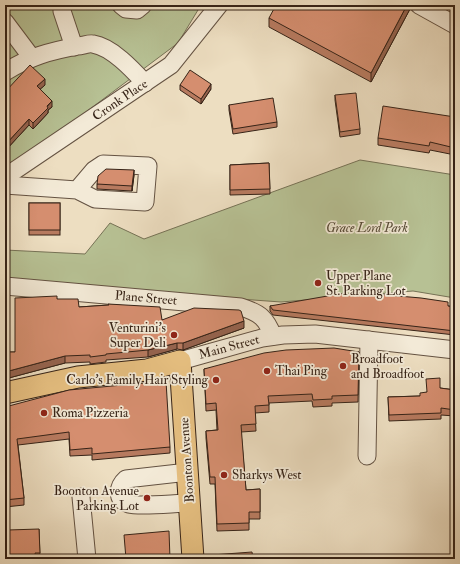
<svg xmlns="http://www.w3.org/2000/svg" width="460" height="564" viewBox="0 0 460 564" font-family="'IM FELL Double Pica',serif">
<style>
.green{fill:#b7c194;stroke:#767256}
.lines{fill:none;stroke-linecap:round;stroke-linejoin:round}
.minor-casing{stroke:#645242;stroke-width:19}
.major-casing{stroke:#362317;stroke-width:23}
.minor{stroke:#f3ead7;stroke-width:17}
.major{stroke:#e6bf80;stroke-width:21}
.wall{fill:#b77a5f;stroke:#362317}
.shaded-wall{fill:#95634e;stroke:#362317}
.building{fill:#d58e6f;stroke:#362317}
.poi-dot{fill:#8f2418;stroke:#f3ead7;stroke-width:1.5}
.labels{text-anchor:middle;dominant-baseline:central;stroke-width:3.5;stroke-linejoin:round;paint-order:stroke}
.street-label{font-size:13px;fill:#362317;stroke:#f3ead7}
.park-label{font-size:13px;font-style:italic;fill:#564a36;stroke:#f3ead7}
.poi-label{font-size:13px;fill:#362317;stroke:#f3ead7;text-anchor:start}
</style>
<rect width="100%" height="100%" fill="#eddec1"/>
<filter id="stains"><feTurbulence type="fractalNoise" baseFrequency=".005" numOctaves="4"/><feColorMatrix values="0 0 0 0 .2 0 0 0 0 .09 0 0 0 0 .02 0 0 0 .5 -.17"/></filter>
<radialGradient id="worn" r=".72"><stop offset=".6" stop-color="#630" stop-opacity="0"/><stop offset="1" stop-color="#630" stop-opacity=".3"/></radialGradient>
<g class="green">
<path d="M5,5H201L178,43L30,154L5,165Z"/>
<path d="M360,160L455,175V298L413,291L281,302L5,282V250L85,254L110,223L144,239Z"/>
</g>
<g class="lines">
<g class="minor-casing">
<g id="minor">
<path d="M63,5L62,11L74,47"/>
<path d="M121,5L126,9L137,10L143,5"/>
<path d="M419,5L455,25"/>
<path d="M5,22L32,58"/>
<path d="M5,72C29,57 50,51 78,46C82,46 89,43 93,44C112,47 133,70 145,83"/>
<path d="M5,177L171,65L219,5"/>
<path d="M5,185L77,190L95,199L145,202L148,166L103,164L94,170L77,190"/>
<path d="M5,286L241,307C260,313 266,318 273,336"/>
<path d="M180,361L262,338L283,335L315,334L455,350"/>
<path d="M367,456L369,340"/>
<path d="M188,472L126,479C118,486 115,500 129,504C140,507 176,503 190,503"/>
<path d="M81,497L87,559"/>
</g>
</g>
<g class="major-casing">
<path id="major" d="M5,393L78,377L147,370L180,361L193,559"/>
</g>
<use href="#minor" class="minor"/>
<use href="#major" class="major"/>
</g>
<g class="wall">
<path d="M410,5V9L371,82L269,27V18Z"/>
<path d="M45,85L40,89L52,107L48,110V113L33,129L29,125L5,151V92Z"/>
<path d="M180,85L211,89L201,104L180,90Z"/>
<path d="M335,95L360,129V134L340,137L335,100Z"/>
<path d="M229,105L277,122V127L233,134L229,110Z"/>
<path d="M455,117V155L430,150L429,153L378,145V138Z"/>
<path d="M269,163L270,194L230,195V165Z"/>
<path d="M134,175L132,191L97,189V184Z"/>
<rect x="29" y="203" width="31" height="32"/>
<path d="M57,299L79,307L109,305L162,320L244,328L183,350L177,349L148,357L106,360V362L90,364V362L65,363L5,379V352H15Z"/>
<path d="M270,306H448L455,307V335L273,315L270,311Z"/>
<path d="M359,352L358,402L332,403V406L313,407L312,401L269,403V412L255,413L256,431L241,432L246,490L260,489V519H249V530L217,531L215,484H210L206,438V431L217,430L216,410L206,411L204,369Z"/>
<path d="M440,388L455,390V416L441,415V419L389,421L388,397L420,396L427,392Z"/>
<path d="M5,407L170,447V453L92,460V455L70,456L69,439L18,445L24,498V505L5,507Z"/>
<path d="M39,529L40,558L9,559Z"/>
</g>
<g class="shaded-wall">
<path d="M407,5H410V9L371,82V73Z"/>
<path d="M45,79V85L37,92V86Z"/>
<path d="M211,84V89L201,104V99Z"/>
<path d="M52,101V107L48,110V113L33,129V123Z"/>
<path d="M29,119V125L5,151V145Z"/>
<path d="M134,170V175L132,191V186Z"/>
<path d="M244,321V328L183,350V343Z"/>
<path d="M177,343V349L148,357V350Z"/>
<path d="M65,356V363L5,379V372Z"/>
</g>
<g class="building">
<path d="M276,5H407L371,73L269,18Z"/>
<path d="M30,65L45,79L37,86L52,101L47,106L48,108L33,123L29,119L5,145V92Z"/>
<path d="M190,70L211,84L201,99L180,85Z"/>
<path d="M356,93L360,129L340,132L335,95Z"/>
<path d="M273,98L277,122L233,129L229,105Z"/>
<path d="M383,106L455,117V148L430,142L429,146L378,138Z"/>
<path d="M269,163L270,189L230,190V165Z"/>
<path d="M106,169L134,170L132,186L97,184L98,176Z"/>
<rect x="29" y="203" width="31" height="27"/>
<path d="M364,293L421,298L448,302V306L455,307V331L273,310L270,306L339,294Z"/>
<path d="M57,296V299H78L79,307L109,305L108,304L160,307L162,320L194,308L239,310L241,311L244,321L183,343H177L148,350L106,354V355L90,357V355L65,356L5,372V352H15V298Z"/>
<path d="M334,348L359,352L358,395L332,396V399L313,400L312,394L268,396L269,405L255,406L256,424L241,425L246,490L260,489V512H249V523L217,524L215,477H210L206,431L218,430L216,403L206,404L204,369L264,353L286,350Z"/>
<path d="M440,378V388L455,390V410L441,408V413L389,415L388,397L420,396V393L427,392L426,379Z"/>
<path d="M166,381L170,447L92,454V448L70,450L69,432L17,439L24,498L5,500V407L69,390Z"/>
<path d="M39,529L40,553H35L36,559H9L8,530Z"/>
<path d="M169,531L170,559H126L124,535Z"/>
<path d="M252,552L253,559H212V555Z"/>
</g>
<g class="poi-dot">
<circle cx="318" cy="283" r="4"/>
<circle cx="174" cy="335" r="4"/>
<circle cx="343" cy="366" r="4"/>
<circle cx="267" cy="371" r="4"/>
<circle cx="216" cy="380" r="4"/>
<circle cx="44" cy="413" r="4"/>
<circle cx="224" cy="475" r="4"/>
<circle cx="147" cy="498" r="4"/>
</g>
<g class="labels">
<g class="street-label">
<text transform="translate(120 100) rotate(-34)">Cronk Place</text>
<text transform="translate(146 298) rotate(5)">Plane Street</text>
<text transform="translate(229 347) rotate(-15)">Main Street</text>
<text transform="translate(187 460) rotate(-94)">Boonton Avenue</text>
</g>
<g class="park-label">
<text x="367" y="228">Grace Lord Park</text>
</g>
<g class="poi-label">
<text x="326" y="276">Upper Plane<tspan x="326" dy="15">St. Parking Lot</tspan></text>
<text x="166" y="328" text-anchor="end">Venturini's<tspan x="166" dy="15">Super Deli</tspan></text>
<text x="351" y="359">Broadfoot<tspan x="351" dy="15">and Broadfoot</tspan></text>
<text x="275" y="371">Thai Ping</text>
<text x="208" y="380" text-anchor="end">Carlo's Family Hair Styling</text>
<text x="52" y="413">Roma Pizzeria</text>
<text x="232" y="475">Sharkys West</text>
<text x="139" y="491" text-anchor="end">Boonton Avenue<tspan x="139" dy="15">Parking Lot</tspan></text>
</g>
</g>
<rect width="460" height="564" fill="none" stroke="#eddec1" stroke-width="20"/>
<rect x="6" y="6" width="448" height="552" fill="none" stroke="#362317" stroke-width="2"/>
<rect x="10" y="10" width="440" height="544" fill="none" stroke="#362317"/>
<rect width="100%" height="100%" filter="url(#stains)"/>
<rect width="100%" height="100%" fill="url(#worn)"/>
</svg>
